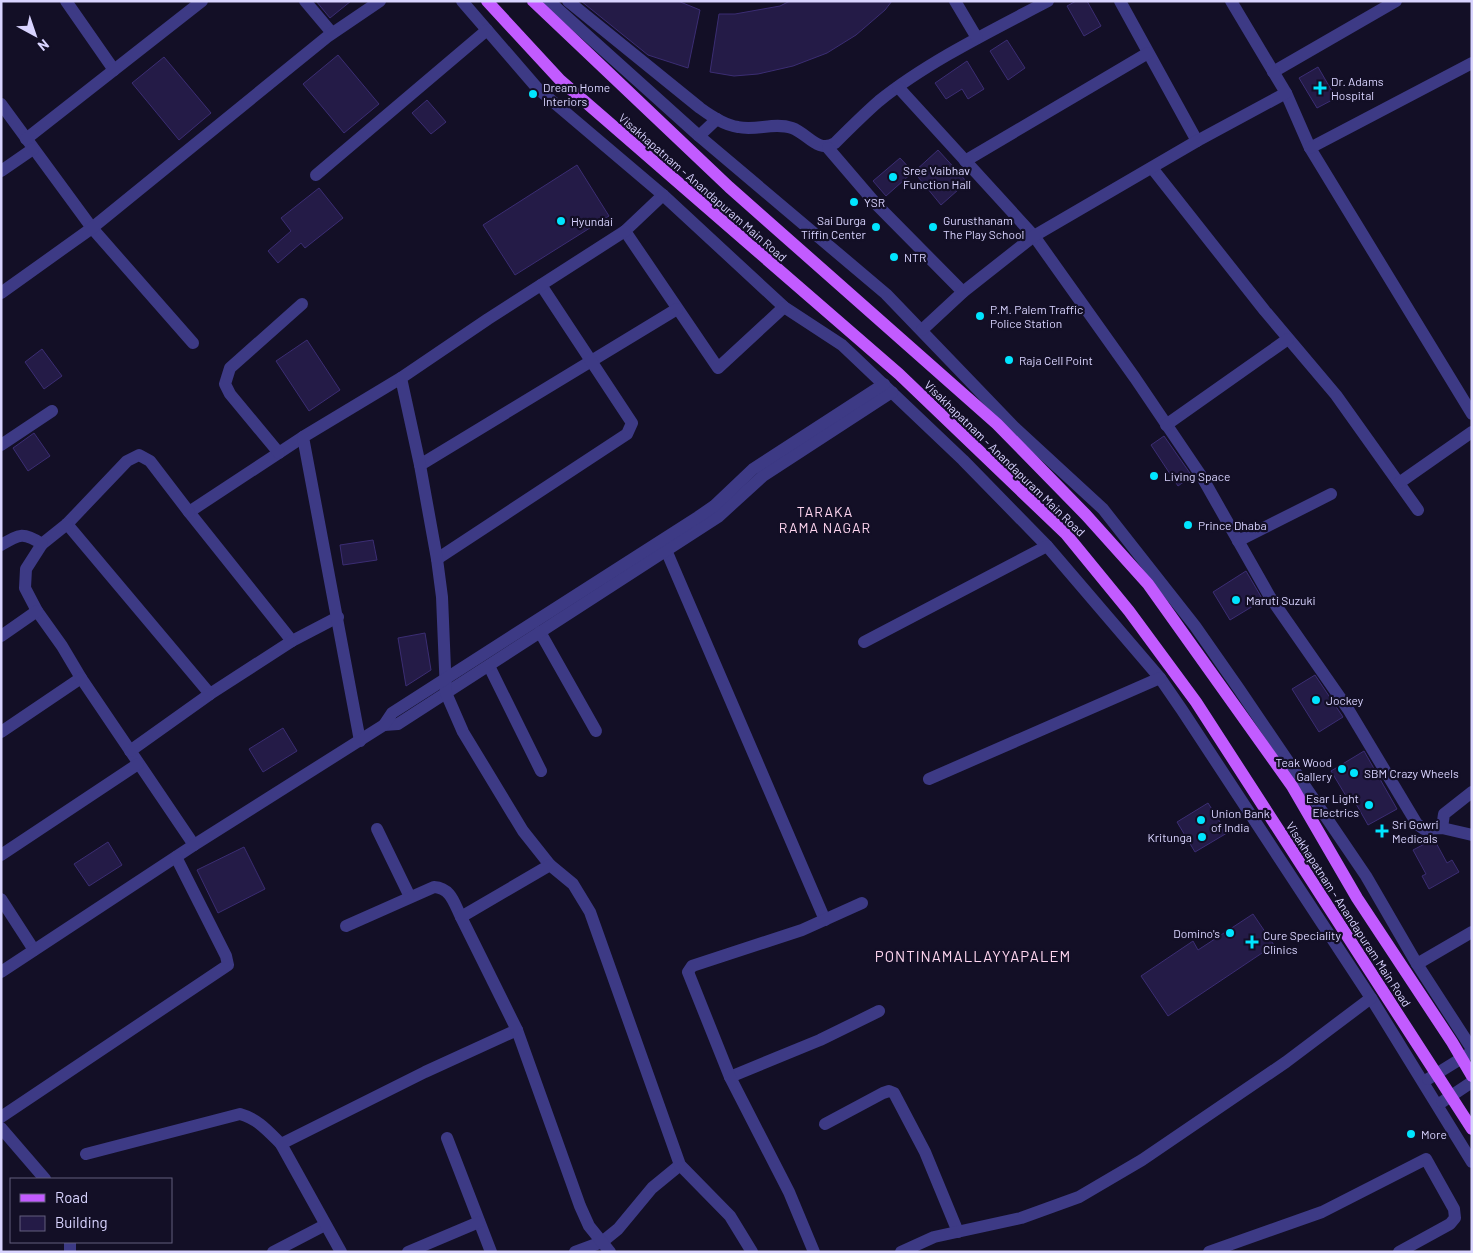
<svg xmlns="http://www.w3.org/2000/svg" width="1473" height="1253" viewBox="0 0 1473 1253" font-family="Barlow,sans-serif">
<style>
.building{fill:#241b47;stroke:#3b2d73}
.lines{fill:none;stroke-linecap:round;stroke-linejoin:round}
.minor{stroke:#3d3a85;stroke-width:12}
.major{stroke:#c25bff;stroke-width:12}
.poi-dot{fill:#00e5ff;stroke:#130f26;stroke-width:2}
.labels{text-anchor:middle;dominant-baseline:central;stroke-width:4.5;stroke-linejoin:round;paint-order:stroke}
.poi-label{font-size:12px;fill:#d9d4ff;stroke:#130f26;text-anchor:start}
.street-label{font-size:12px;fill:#d9d4ff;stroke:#130f26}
.neighbourhood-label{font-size:14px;letter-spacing:1px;fill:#ffd6f0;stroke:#130f26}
.quarter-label{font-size:15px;letter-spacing:1px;fill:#ffd6f0;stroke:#130f26}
</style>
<rect width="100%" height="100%" fill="#130f26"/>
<g class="building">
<path d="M316,1H351L330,18Z"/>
<path d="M581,1H678L700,10L688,68L648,55Z"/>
<path d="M790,1H892L885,10L856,35L827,53L793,66L758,74L734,76L710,72L719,14H735L780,6Z"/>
<path d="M1076,1H1087L1101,26L1084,36L1067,6Z"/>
<path d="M1007,40L1025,68L1008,80L990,51Z"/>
<path d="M338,55L379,104L344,133L303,84Z"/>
<path d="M164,57L211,113L179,140L132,83Z"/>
<path d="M967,61L984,89L968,99L962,89L946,99L935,83Z"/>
<path d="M1318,67L1336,98L1317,108L1299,78Z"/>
<path d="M427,100L446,122L431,134L412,113Z"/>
<path d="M938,150L967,182L941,205L914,172Z"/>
<path d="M900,158L913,172L886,196L873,181Z"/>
<path d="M577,165L609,216L515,275L483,225Z"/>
<path d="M319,188L343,218L305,248L301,243L278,263L268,251L291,231L281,218Z"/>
<path d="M307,340L340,390L309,411L276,361Z"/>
<path d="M42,349L62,376L44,389L25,362Z"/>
<path d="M34,433L50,456L28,471L13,448Z"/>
<path d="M1164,436L1192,476L1178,486L1151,445Z"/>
<path d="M373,540L377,560L343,565L340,545Z"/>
<path d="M1246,571L1263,600L1230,620L1213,592Z"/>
<path d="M425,633L431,670L406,686L398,638Z"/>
<path d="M1315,675L1343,717L1319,732L1292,689Z"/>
<path d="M283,728L297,751L263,772L249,749Z"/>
<path d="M1364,751L1397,809L1368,825L1350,793L1346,796L1331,771Z"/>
<path d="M1208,803L1227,833L1195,852L1177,822Z"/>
<path d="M1434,839L1447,863L1452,860L1459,872L1429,889L1422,876L1426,874L1413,850Z"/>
<path d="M108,842L122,865L89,886L74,864Z"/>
<path d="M244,847L265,889L218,913L197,870Z"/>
<path d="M1253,914L1274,945L1168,1016L1141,976L1193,941L1198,950Z"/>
</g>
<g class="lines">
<g class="minor">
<path d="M66,1L114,70"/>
<path d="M305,1L332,33"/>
<path d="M462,1L538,89L663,195L784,307L842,345L963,460L1047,546L1160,678L1182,710L1371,998L1472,1162"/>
<path d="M549,1L699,136L886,294L1015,428L1103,509L1195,626L1239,689L1366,876L1417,964L1472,1049"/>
<path d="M568,1L700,108C711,116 724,125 738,127C756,131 774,122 792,128C807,133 818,154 835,143C849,129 864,114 879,101C927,62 993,30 1048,1"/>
<path d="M955,1L977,38"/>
<path d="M1120,1L1197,141"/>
<path d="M1273,72L1396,1"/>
<path d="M898,87L1034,236L1135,378L1202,477L1270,597L1348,709L1417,824L1424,829L1442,828L1472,835"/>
<path d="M1286,93L1310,148L1472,414"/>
<path d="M1,104L92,228L193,343"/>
<path d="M699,136L717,119"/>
<path d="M26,139L202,1"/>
<path d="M828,148L876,204L963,292"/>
<path d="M1310,148L1472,63"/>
<path d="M965,161L1148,53"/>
<path d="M1152,168L1265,311L1336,395L1418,510"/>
<path d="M1,171L33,149"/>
<path d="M316,175L487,30"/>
<path d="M663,195L625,231L718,368L784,307"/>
<path d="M1,293L92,228L327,37L380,1"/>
<path d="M922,330L963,292L1034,236L1197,141L1286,93L1231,1"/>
<path d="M1166,425L1288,339"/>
<path d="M303,437L189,512L292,641L338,617"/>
<path d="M1,445L52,411"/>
<path d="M279,453L230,394L225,384L230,368L302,304"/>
<path d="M420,465L677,309"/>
<path d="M1399,483L1472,432"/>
<path d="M189,512L150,461L139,455L127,461L67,524L210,694L292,641"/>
<path d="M1238,541L1331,494"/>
<path d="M42,544L67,524"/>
<path d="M1,545C20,534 23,532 42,544L26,569L25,588L37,611L62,646L81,678L1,732"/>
<path d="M666,550L825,920"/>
<path d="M437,559L627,434L632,423L541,285"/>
<path d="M540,632L596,731"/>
<path d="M1,636L37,611"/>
<path d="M864,642L1047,546"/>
<path d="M489,666L541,771"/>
<path d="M81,678L194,845"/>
<path d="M384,725L398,724L718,517L763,476L892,392"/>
<path d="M360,741L303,437L401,378"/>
<path d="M130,751L210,694"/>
<path d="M929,779L1160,678"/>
<path d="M1442,828L1444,814L1472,792"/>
<path d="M377,829L410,897"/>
<path d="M1,855L138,764"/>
<path d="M550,865L523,831L463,732L446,693L442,597L437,559L420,465L401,378L488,319L625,231"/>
<path d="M1,899L34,950"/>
<path d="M346,926L434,887C451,888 454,903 461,917"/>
<path d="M1417,964L1472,932"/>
<path d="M1,972L194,845L384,725L392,713L698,517L714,506L753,469L884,384"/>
<path d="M730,1077L820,1040L879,1011"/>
<path d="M1428,1079L1470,1053"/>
<path d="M1442,1102L1472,1082"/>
<path d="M1,1117L228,965L226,956L176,857"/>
<path d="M825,1124L883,1093L889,1091L894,1093L925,1152L958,1232"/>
<path d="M1,1128L45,1179"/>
<path d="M447,1138L491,1252"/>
<path d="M86,1154L240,1114C258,1119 268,1131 281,1144"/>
<path d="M70,1242V1252"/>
<path d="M273,1252L325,1225"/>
<path d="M341,1252L281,1144L425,1072L517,1030"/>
<path d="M408,1252L479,1222"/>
<path d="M575,1252L602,1242L618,1229L652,1188L680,1165"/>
<path d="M610,1252L589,1226L580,1206L517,1030L461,917L550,865L573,884L590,912L680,1165L730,1216L752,1252"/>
<path d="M814,1252L789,1192L730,1077L688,972L692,966L802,930L862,903"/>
<path d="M901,1252L934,1237L1021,1218L1079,1197L1142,1160L1286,1062L1371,998"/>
<path d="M1209,1252L1322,1212L1426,1159L1454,1209L1455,1218L1450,1224L1399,1252"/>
</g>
<g class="major">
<path d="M487,1L560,80L899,374L1066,534L1129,611L1196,702L1472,1129"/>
<path d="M533,1L729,187L997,424L1086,515L1148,584L1292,786L1357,898L1452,1042L1472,1076"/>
</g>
</g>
<g class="poi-dot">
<path d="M1317.5 80.5h5v5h5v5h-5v5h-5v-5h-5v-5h5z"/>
<circle cx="533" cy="94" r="5"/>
<circle cx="893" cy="177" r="5"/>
<circle cx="854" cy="202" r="5"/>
<circle cx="561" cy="221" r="5"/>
<circle cx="876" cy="227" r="5"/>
<circle cx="933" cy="227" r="5"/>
<circle cx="894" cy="257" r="5"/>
<circle cx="980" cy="316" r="5"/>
<circle cx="1009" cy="360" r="5"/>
<circle cx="1154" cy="476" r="5"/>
<circle cx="1188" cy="525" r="5"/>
<circle cx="1236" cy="600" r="5"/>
<circle cx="1316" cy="700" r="5"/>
<circle cx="1342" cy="769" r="5"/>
<circle cx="1354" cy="773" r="5"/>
<circle cx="1369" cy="805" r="5"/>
<circle cx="1201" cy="820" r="5"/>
<path d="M1379.5 823.5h5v5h5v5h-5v5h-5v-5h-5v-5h5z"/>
<circle cx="1202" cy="837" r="5"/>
<circle cx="1230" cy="933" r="5"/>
<path d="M1249.5 934.5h5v5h5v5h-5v5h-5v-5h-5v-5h5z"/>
<circle cx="1411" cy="1134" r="5"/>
</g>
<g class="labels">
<g class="poi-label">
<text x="1331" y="81">Dr. Adams<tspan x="1331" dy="14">Hospital</tspan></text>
<text x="543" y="87">Dream Home<tspan x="543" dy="14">Interiors</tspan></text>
<text x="903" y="170">Sree Vaibhav<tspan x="903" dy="14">Function Hall</tspan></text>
<text x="864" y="202">YSR</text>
<text x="866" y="220" text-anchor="end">Sai Durga<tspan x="866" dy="14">Tiffin Center</tspan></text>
<text x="943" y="220">Gurusthanam<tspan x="943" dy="14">The Play School</tspan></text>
<text x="571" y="221">Hyundai</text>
<text x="904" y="257">NTR</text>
<text x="990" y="309">P.M. Palem Traffic<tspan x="990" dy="14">Police Station</tspan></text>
<text x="1019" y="360">Raja Cell Point</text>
<text x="1164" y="476">Living Space</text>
<text x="1198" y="525">Prince Dhaba</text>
<text x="1246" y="600">Maruti Suzuki</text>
<text x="1326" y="700">Jockey</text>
<text x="1332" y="762" text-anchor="end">Teak Wood<tspan x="1332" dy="14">Gallery</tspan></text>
<text x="1364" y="773">SBM Crazy Wheels</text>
<text x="1359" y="798" text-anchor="end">Esar Light<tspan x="1359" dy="14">Electrics</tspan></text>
<text x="1211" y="813">Union Bank<tspan x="1211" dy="14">of India</tspan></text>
<text x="1392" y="824">Sri Gowri<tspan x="1392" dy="14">Medicals</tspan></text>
<text x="1192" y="837" text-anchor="end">Kritunga</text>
<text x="1220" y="933" text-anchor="end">Domino's</text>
<text x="1263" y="935">Cure Speciality<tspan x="1263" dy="14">Clinics</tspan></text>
<text x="1421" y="1134">More</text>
</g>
<g class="street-label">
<text transform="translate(703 187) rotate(41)">Visakhapatnam - Anandapuram Main Road</text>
<text transform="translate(1005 458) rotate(44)">Visakhapatnam - Anandapuram Main Road</text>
<text transform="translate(1349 914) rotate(57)">Visakhapatnam - Anandapuram Main Road</text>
</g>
<g class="neighbourhood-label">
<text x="825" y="511">TARAKA<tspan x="825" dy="16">RAMA NAGAR</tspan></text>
</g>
<g class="quarter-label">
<text x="973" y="956">PONTINAMALLAYYAPALEM</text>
</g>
</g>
<rect width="1473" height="1253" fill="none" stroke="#d9d4ff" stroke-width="5"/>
<rect x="10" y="1178" width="162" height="65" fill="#130f26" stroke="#625e7d"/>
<rect x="20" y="1194" width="25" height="8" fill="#c25bff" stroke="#625e7d"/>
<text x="55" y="1203" font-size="15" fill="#d9d4ff">Road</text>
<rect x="20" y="1216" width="25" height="15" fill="#241b47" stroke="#625e7d"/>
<text x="55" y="1228" font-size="15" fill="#d9d4ff">Building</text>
<g transform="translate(35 35) rotate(140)" stroke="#130f26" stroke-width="4" paint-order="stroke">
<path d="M0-4L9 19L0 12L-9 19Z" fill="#d9d4ff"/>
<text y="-8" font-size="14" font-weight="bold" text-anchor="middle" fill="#d9d4ff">N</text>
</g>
</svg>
